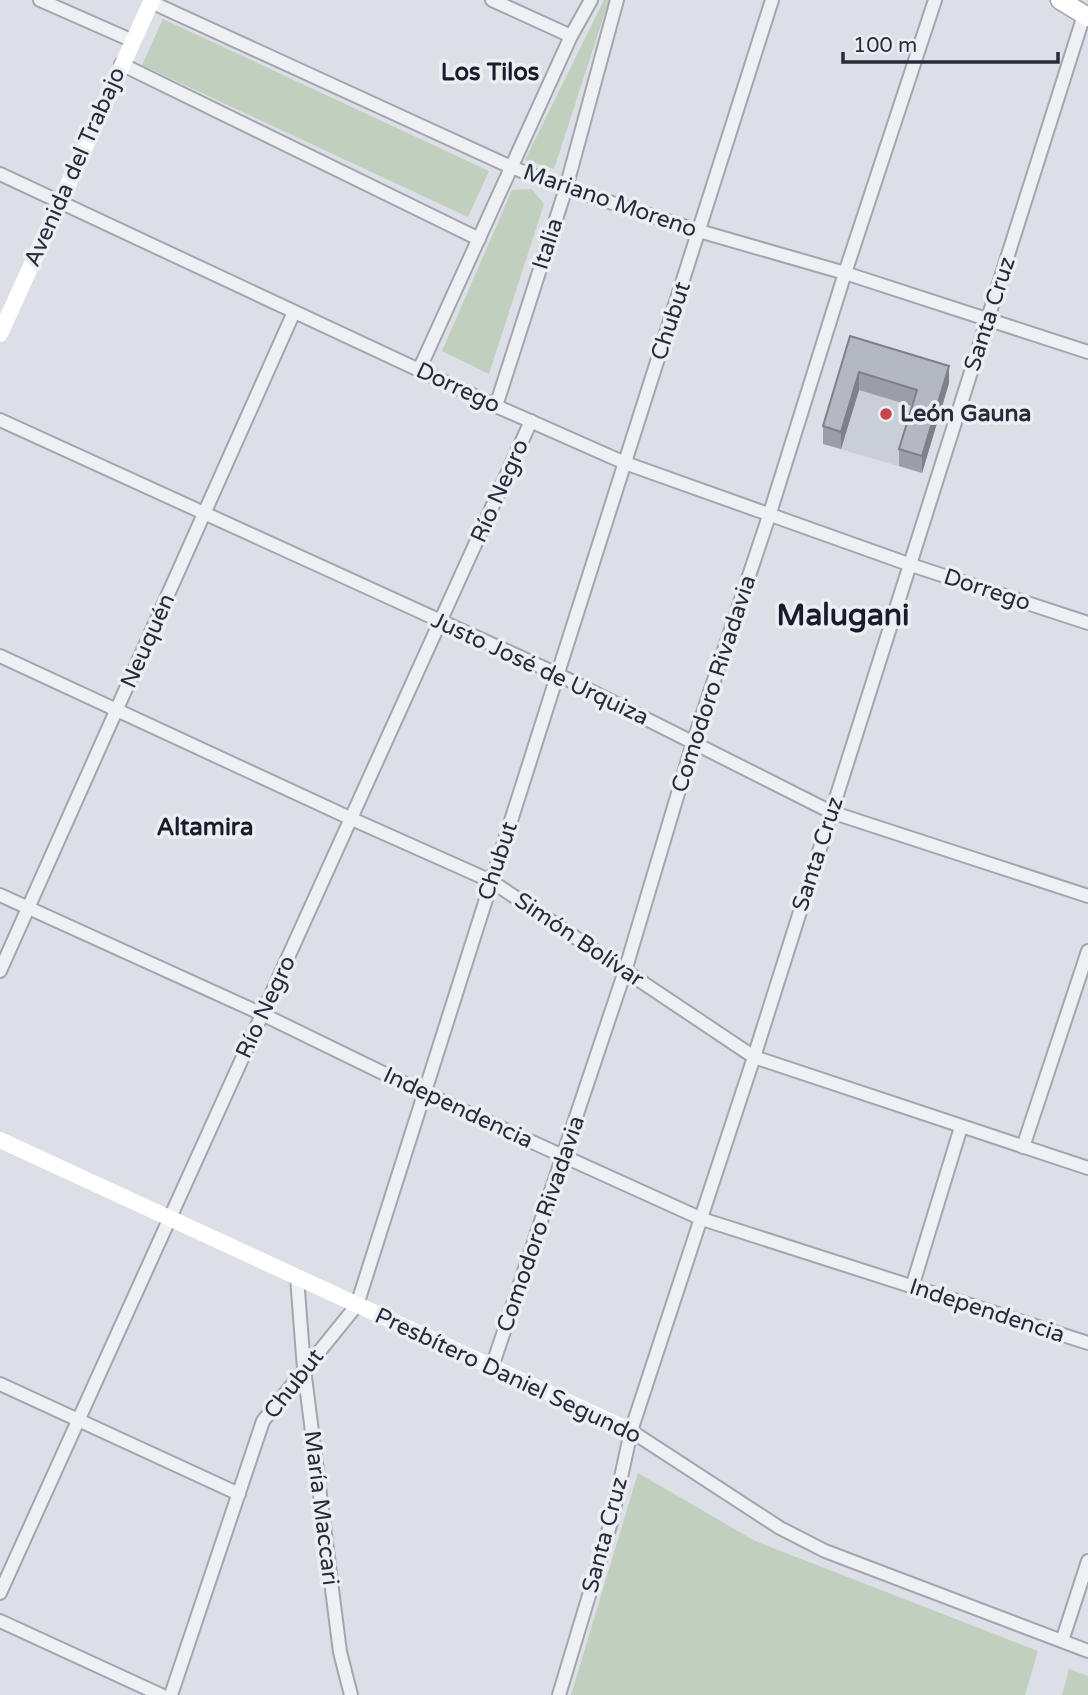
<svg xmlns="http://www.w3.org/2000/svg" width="1088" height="1695" viewBox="0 0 1088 1695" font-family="'Varela Round',sans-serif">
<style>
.built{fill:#caced7}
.green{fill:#c0cfbe}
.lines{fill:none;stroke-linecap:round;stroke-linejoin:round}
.minor-casing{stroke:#a2a6af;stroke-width:16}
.primary-casing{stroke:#9ca2b0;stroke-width:21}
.minor{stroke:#eef0f4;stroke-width:12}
.secondary{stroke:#fff;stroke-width:16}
.primary{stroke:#fff;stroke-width:18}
.wall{fill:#9b9ea7}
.shaded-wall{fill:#7e8188}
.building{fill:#b4b8c2;stroke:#7e8188;stroke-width:2}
.poi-dot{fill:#c5464c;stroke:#ebeef3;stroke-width:2.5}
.labels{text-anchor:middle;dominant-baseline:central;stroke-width:7;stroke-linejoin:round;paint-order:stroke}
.street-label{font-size:23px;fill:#272c3b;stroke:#ebeef3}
.poi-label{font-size:23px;font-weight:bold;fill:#272c3b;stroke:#ebeef3;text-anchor:start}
.neighbourhood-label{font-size:24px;font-weight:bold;fill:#191d2b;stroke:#ebeef3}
.district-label{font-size:30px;font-weight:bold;fill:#191d2b;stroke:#ebeef3}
</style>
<rect width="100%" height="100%" fill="#dcdfe5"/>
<path class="built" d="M850,354L949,383L922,473L823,444Z"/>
<g class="green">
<path d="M604,0H609L554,169L525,160Z"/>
<path d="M163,19L489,171L468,217L142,65Z"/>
<path d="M532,189L544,204L489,374L442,351L512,190Z"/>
<path d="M638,1473L755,1541L1038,1651L1025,1695H571Z"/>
<path d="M1069,1669L1088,1676V1695H1062Z"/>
</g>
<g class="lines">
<g class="minor-casing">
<g id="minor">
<path d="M40,0L133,41"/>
<path d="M492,0L571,36"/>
<path d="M151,2L511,167L566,188L699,231L845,273L1088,352"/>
<path d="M121,64L479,239"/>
<path d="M0,174L496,406L625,463L911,565L1088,623"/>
<path d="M419,370L571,36L591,0"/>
<path d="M496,406L566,188L617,0"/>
<path d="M0,420L557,674L831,812L1088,896"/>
<path d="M0,656L352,819L491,881L754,1057L1088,1168"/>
<path d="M0,895L262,1014L424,1093L702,1219L1088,1343"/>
<path d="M0,971L294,312"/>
<path d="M1023,1147L1088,951"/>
<path d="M297,1277L304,1369L340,1652L351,1695"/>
<path d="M912,1287L961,1127"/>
<path d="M492,1367L625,971L693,743L769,516L845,273L935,0"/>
<path d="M0,1384L239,1494"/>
<path d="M631,1431L780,1528L825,1551L1088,1651"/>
<path d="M0,1593L531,421"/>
<path d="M0,1621L161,1695"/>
<path d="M1062,1641L1088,1561"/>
<path d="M171,1695L263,1421L357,1305L772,0"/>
<path d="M559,1695L612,1519L631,1431L754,1057L1084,15"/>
</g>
</g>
<g class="primary-casing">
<path id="primary" d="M1060,0L1088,17"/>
</g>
<use href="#minor" class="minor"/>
<g class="secondary">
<path d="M0,334L152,0"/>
<path d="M0,1140L631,1431"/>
</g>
<use href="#primary" class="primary"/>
</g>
<path class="wall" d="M850,336L949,383L922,473L899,466V449L912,406L859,390L841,449L823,444V426Z"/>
<g class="shaded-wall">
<path d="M949,366V383L922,473V456Z"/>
<path d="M859,372V390L841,449V432Z"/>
</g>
<path class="building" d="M850,336L949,366L922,456L899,449L917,390L859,372L841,432L823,426Z"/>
<circle class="poi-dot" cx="886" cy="414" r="7"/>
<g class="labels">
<g class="street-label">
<text transform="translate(75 167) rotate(-66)">Avenida del Trabajo</text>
<text transform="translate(610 201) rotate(19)">Mariano Moreno</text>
<text transform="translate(548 244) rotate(-72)">Italia</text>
<text transform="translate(990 314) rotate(-72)">Santa Cruz</text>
<text transform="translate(671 321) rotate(-72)">Chubut</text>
<text transform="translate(458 388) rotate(25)">Dorrego</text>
<text transform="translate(500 491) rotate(-66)">Río Negro</text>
<text transform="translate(987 590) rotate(18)">Dorrego</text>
<text transform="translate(148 641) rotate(-66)">Neuquén</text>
<text transform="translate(540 669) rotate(25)">Justo José de Urquiza</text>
<text transform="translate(714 684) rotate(-72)">Comodoro Rivadavia</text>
<text transform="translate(818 854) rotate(-72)">Santa Cruz</text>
<text transform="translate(498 861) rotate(-72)">Chubut</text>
<text transform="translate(579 940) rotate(34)">Simón Bolívar</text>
<text transform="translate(266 1007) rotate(-65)">Río Negro</text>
<text transform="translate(458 1108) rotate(25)">Independencia</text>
<text transform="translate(541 1224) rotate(-71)">Comodoro Rivadavia</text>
<text transform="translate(987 1311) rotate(18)">Independencia</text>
<text transform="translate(508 1376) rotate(25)">Presbítero Daniel Segundo</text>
<text transform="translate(294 1384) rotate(-52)">Chubut</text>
<text transform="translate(321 1508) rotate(83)">María Maccari</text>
<text transform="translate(605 1535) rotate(-75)">Santa Cruz</text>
</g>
<g class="poi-label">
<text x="900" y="414">León Gauna</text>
</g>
<g class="neighbourhood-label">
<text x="490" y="72">Los Tilos</text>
<text x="205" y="827">Altamira</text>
</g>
<g class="district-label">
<text x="843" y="615">Malugani</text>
</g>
</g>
<path d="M843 52v10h215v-10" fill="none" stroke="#272c3b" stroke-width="3.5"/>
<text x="853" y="52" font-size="21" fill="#272c3b" stroke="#ebeef3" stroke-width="5" paint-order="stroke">100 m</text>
</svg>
